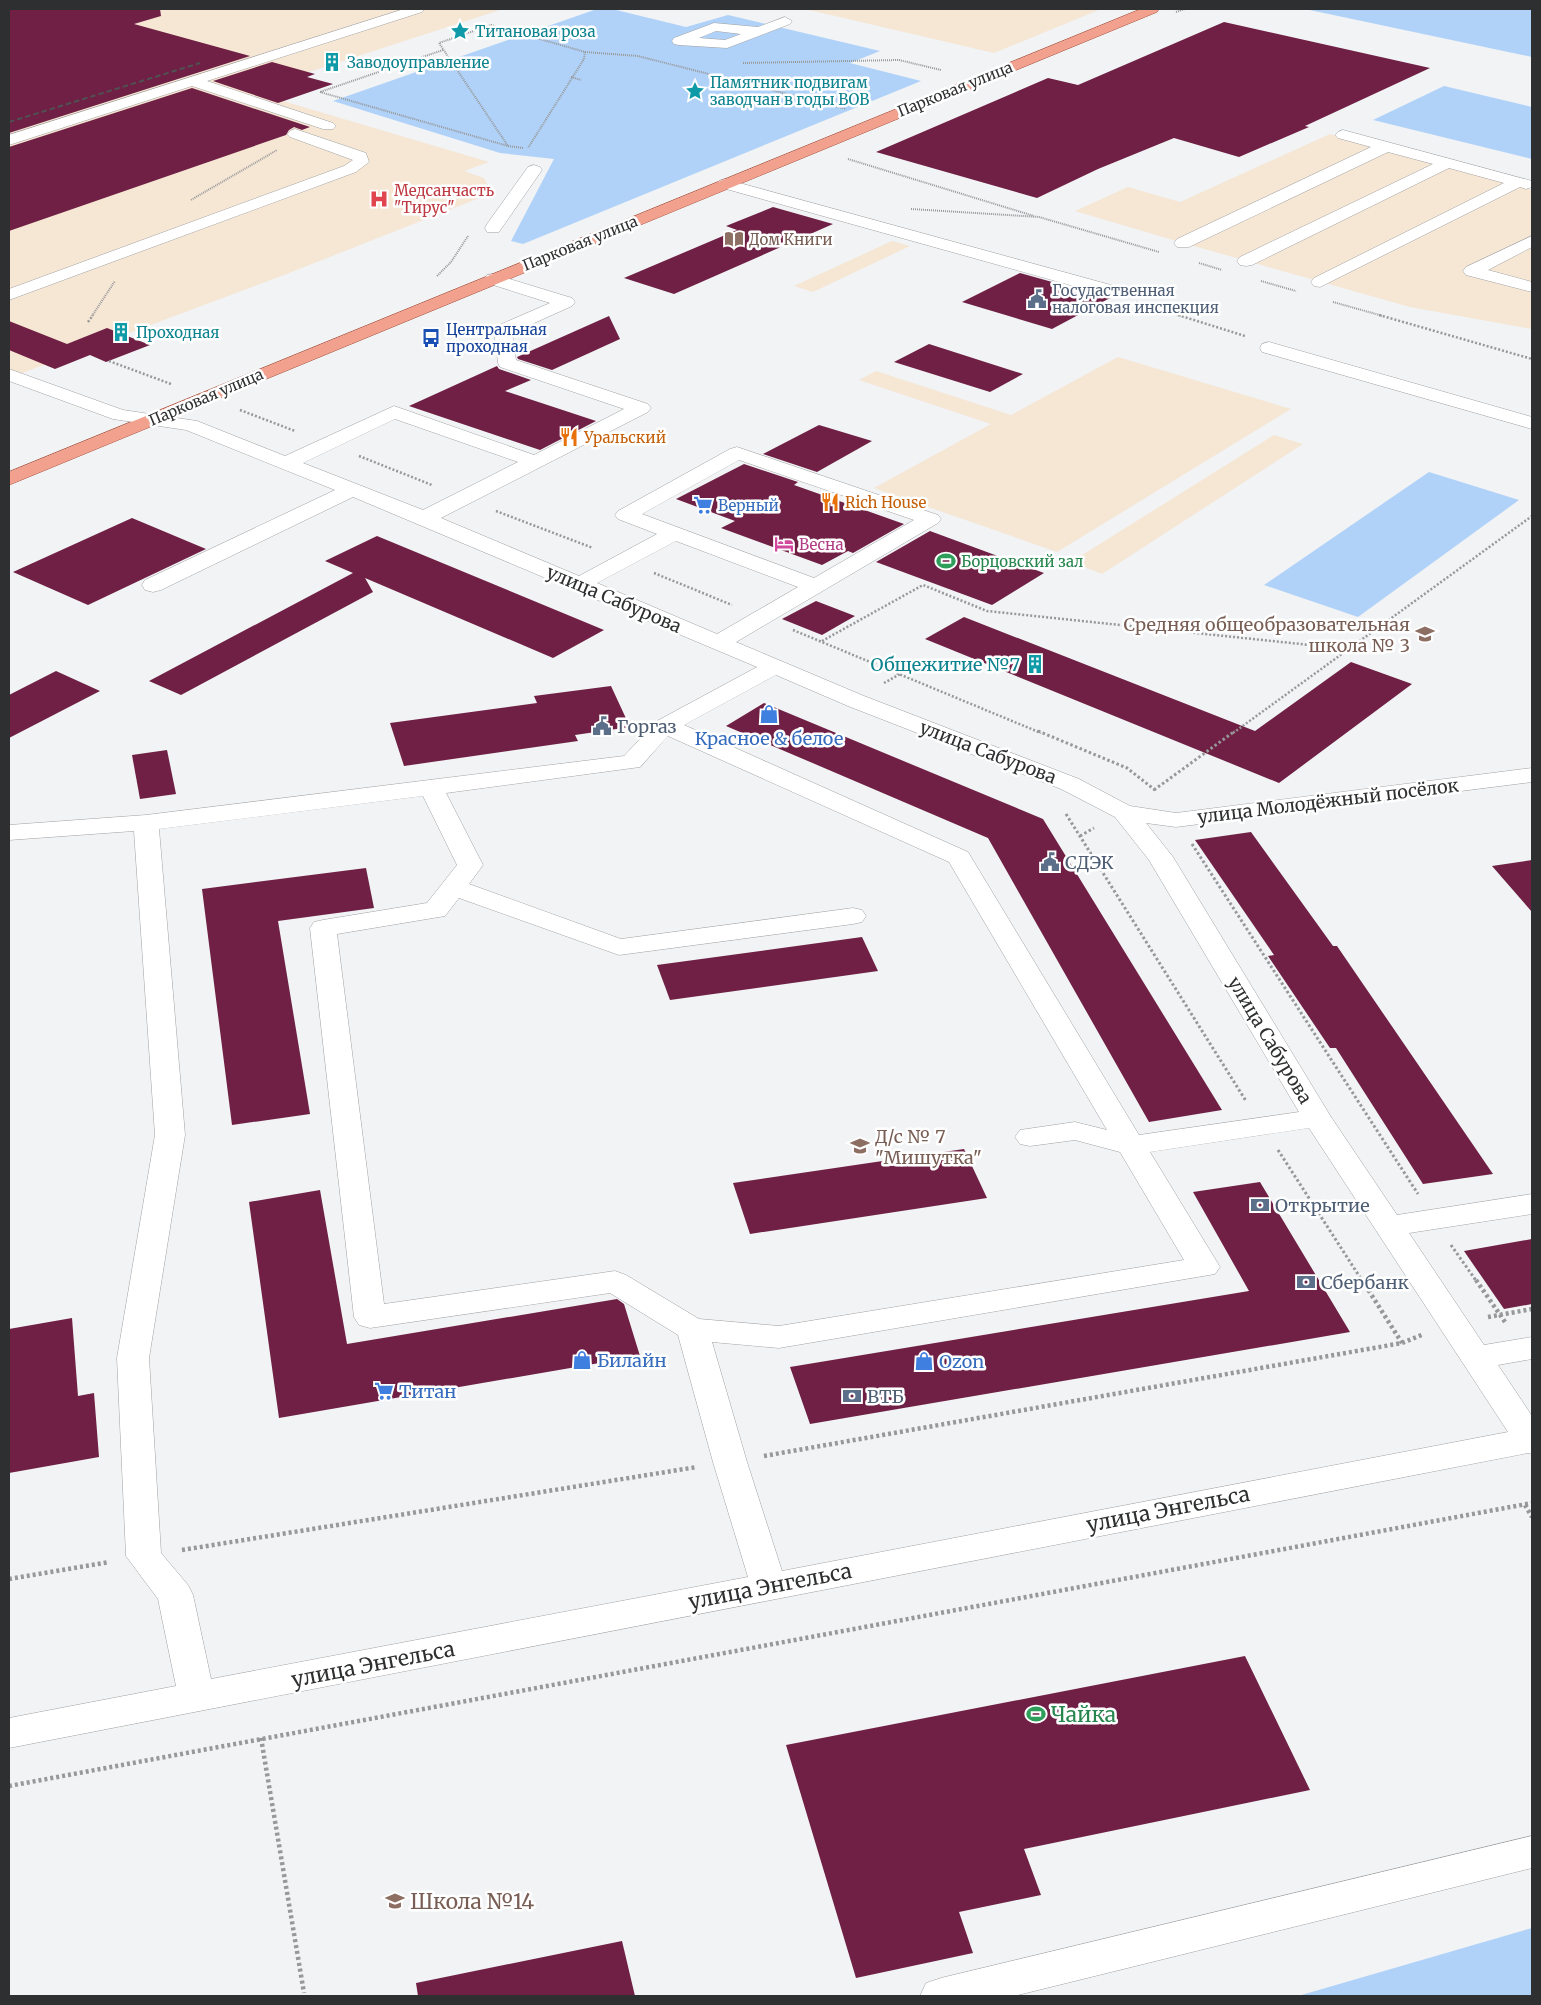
<svg xmlns="http://www.w3.org/2000/svg" width="1541" height="2005" viewBox="0 0 1541 2005" font-family="Merriweather,serif">
<style>
.industrial{fill:#f6e6d4}
.green{fill:#b1d2f8}
.building{fill:#6f2044}
.lines{fill:none;stroke-linecap:round;stroke-linejoin:round}
.minor-casing{stroke:#a0a1a3;stroke-width:1}
.major-casing{stroke:#a7503c;stroke-width:1}
.path-far3{stroke:#969899;stroke-width:2;stroke-dasharray:1 1;stroke-linecap:butt}
.path-far2{stroke:#969899;stroke-width:2.5;stroke-dasharray:2 2;stroke-linecap:butt}
.path-far1{stroke:#969899;stroke-width:3;stroke-dasharray:2.5 2.5;stroke-linecap:butt}
.path{stroke:#969899;stroke-width:4.5;stroke-dasharray:3 3;stroke-linecap:butt}
.minor{fill:#fff;fill-rule:evenodd}
.major{fill:#f1a18e;fill-rule:evenodd}
.rail{stroke:#505153;stroke-width:2;stroke-dasharray:5.5 3;stroke-linecap:butt}
.labels{text-anchor:middle;dominant-baseline:central;stroke-width:5;stroke-linejoin:round;paint-order:stroke}
.far-culture-label{font-size:15px;fill:#0d838f;stroke:#fff;text-anchor:start}
.far-street-label{font-size:15px;fill:#2e2f30;stroke:#fff}
.far-health-label{font-size:15px;fill:#be3a42;stroke:#fff;text-anchor:start}
.far-education-label{font-size:15px;fill:#785e54;stroke:#fff;text-anchor:start}
.far-service-label{font-size:15px;fill:#4e5e75;stroke:#fff;text-anchor:start}
.far-transit-label{font-size:15px;fill:#164399;stroke:#fff;text-anchor:start}
.far-food-label{font-size:15px;fill:#c56008;stroke:#fff;text-anchor:start}
.far-shop-label{font-size:15px;fill:#366cbe;stroke:#fff;text-anchor:start}
.far-hotel-label{font-size:15px;fill:#b23c85;stroke:#fff;text-anchor:start}
.far-leisure-label{font-size:15px;fill:#27864d;stroke:#fff;text-anchor:start}
.street-label{font-size:18px;fill:#2e2f30;stroke:#fff}
.education-label{font-size:18px;fill:#785e54;stroke:#fff;text-anchor:end}
.culture-label{font-size:18px;fill:#0d838f;stroke:#fff;text-anchor:end}
.service-label{font-size:18px;fill:#4e5e75;stroke:#fff;text-anchor:start}
.shop-label{font-size:18px;fill:#366cbe;stroke:#fff;text-anchor:start}
.near-street-label{font-size:21px;fill:#2e2f30;stroke:#fff}
.near-leisure-label{font-size:21px;fill:#27864d;stroke:#fff;text-anchor:start}
.near-education-label{font-size:21px;fill:#785e54;stroke:#fff;text-anchor:start}
</style>
<rect width="100%" height="100%" fill="#f1f3f5"/>
<g class="industrial">
<path d="M9,9H503L272,84L283,101L489,162L464,171L484,178L492,193L284,275L9,378Z"/>
<path d="M805,9H1101L994,53Z"/>
<path d="M1330,134L1532,190V329L1410,307L1183,243L1075,211L1128,187L1180,202Z"/>
<path d="M892,241L910,246L813,292L794,286Z"/>
<path d="M1118,357L1291,409L1057,552L874,488L991,424L859,380L876,371L1011,415Z"/>
<path d="M1274,435L1303,444L1102,574L1071,562Z"/>
</g>
<g class="green">
<path d="M597,9H612L686,27L728,15L880,51L850,63L921,81L523,244L511,241L554,159L500,153L333,101Z"/>
<path d="M1305,9H1532V57Z"/>
<path d="M1444,86L1532,107V159L1373,120Z"/>
<path d="M1429,472L1519,500L1358,617L1264,585Z"/>
<path d="M1532,1928V1996H1298Z"/>
</g>
<g class="building">
<path d="M9,9H160L161,16L134,24L250,56L9,133Z"/>
<path d="M1224,22L1430,68L1305,126L1309,127L1239,157L1174,138L1098,169L1037,198L876,152L1048,78L1078,85Z"/>
<path d="M272,62L315,74L307,77L333,84L278,103L213,81Z"/>
<path d="M192,88L310,127L302,130L294,127L289,130L286,135L9,231V147Z"/>
<path d="M773,207L833,224L674,294L624,278L737,230L726,226Z"/>
<path d="M1020,273L1106,297L1110,298L1052,329L962,302Z"/>
<path d="M609,316L620,339L552,370L518,359L517,357Z"/>
<path d="M9,321L67,344L107,328L150,345L106,362L90,355L55,369L9,350Z"/>
<path d="M929,344L1023,374L990,392L894,362Z"/>
<path d="M497,366L499,369L531,380L505,391L596,421L540,450L409,406Z"/>
<path d="M819,425L872,441L817,472L763,454Z"/>
<path d="M744,464L798,482L794,485L904,524L853,553L848,551L822,565L721,528L735,521L676,499Z"/>
<path d="M132,518L206,549L88,605L13,572Z"/>
<path d="M930,531L1044,573L992,605L876,562Z"/>
<path d="M377,536L604,630L553,658L365,578L373,592L181,695L149,681L353,573L325,561Z"/>
<path d="M816,601L855,616L822,635L782,619Z"/>
<path d="M964,617L1255,731L1351,662L1412,684L1279,783L925,639Z"/>
<path d="M56,671L100,691L9,738V695Z"/>
<path d="M611,686L630,727L575,735L578,741L404,766L390,723L537,703L534,696Z"/>
<path d="M764,703L1043,819L1222,1110L1149,1122L988,838L726,726Z"/>
<path d="M167,750L176,794L140,799L132,755Z"/>
<path d="M1251,832L1333,946H1337L1493,1174L1423,1184L1336,1048H1330L1268,956L1274,955L1195,840Z"/>
<path d="M1532,860V912L1492,866Z"/>
<path d="M366,868L374,908L278,921L310,1114L232,1125L202,889Z"/>
<path d="M862,937L878,971L670,1000L657,965Z"/>
<path d="M964,1149L987,1198L750,1234L733,1183Z"/>
<path d="M1260,1182L1350,1332L810,1424L790,1367L1249,1291L1193,1192Z"/>
<path d="M320,1190L347,1344L617,1299L624,1304L640,1356L279,1418L249,1202Z"/>
<path d="M1532,1239V1304L1504,1309L1464,1251Z"/>
<path d="M72,1318L78,1396L94,1393L99,1457L9,1473V1329Z"/>
<path d="M1245,1656L1310,1790L1024,1849L1041,1895L959,1912L973,1953L856,1978L786,1745Z"/>
<path d="M622,1941L635,1996H418L416,1983Z"/>
</g>
<g class="lines">
<g class="minor-casing">
<g id="minor">
<path d="M404,9H424L422,12L207,81L333,123L336,126L333,129H323L192,86L9,145V135Z"/>
<path d="M785,17L792,21L790,24L727,48L679,45L674,44L672,41L674,38L714,23L758,27ZM716,31L741,34L725,40L699,38Z"/>
<path d="M295,129L366,153L369,162L356,172L9,300V289L344,166L353,160L290,137L287,134L290,131Z"/>
<path d="M1343,130L1532,181V187L1526,189L1520,187L1320,287L1314,286L1311,282L1314,278L1504,183L1449,168L1252,265L1246,266L1240,265L1237,261L1240,257L1433,164L1388,152L1189,247H1177L1174,243L1177,239L1371,147L1338,138L1335,135L1338,132Z"/>
<path d="M534,165L540,167L542,170L499,232H487L485,228L487,224L528,167Z"/>
<path d="M725,179L1118,287L1121,291L1118,295L1112,296L1106,295L719,187L717,184L719,181Z"/>
<path d="M1532,236V247L1488,270L1532,282V292L1466,275L1463,271L1466,267Z"/>
<path d="M493,274L572,298L575,302L572,306L512,333L516,360L648,404L651,408L648,412L441,518L579,576L657,534L618,519L615,515L618,511L730,449L737,447L938,515L941,519L938,523L736,642L864,696L1079,779L1130,806L1176,813L1532,768V782L1176,827L1146,823L1173,857L1331,1117L1397,1215L1532,1194V1214L1409,1233L1484,1345L1532,1337V1359L1498,1365L1532,1416V1454L1528,1453L9,1748V1718L176,1686L158,1599L126,1556L117,1358L155,1135L134,831L9,840V825L146,815L624,756L657,721L757,667L353,497L161,590L153,592L145,590L142,585L145,580L335,490L186,430L113,419L9,381V369L123,410L197,421L285,456L394,406L534,455L624,409L500,367L498,363L494,330L497,326L550,303L487,283L484,279L487,275ZM395,419L518,462L423,510L303,463ZM739,460L914,520L814,578L642,514ZM676,541L798,587L717,634L597,583ZM776,675L848,706L1061,789L1115,817L1149,860L1299,1112L1139,1135L968,852L684,725ZM668,736L949,862L1107,1130L1075,1122L1020,1130L1015,1137L1020,1144L1030,1146L1075,1140L1120,1152L1184,1260L779,1326L699,1319L626,1275L615,1271L384,1304L337,934L445,916L459,898L619,955L853,924L862,922L866,916L862,910L853,908L621,939L469,884L483,865L446,793L640,767ZM423,796L457,865L427,903L323,920L314,922L310,928L354,1317L359,1325L370,1328L610,1293L678,1335L713,1462L748,1577L211,1679L193,1595L188,1585L161,1553L149,1358L185,1135L159,829ZM1309,1128L1508,1432L782,1571L747,1462L712,1342L779,1348L1215,1274L1220,1267L1150,1152Z"/>
<path d="M1269,342L1532,417V429L1262,352L1260,348L1262,344Z"/>
<path d="M1532,1836V1868L1014,1996H920L926,1983L941,1978Z"/>
</g>
</g>
<g class="major-casing">
<path id="major" d="M1141,9H1159L1157,12L9,485V472Z"/>
</g>
<g class="path-far3">
<path d="M1176,12L1185,9"/>
<path d="M443,50L320,92L508,146"/>
<path d="M585,52L638,56L846,109"/>
<path d="M743,63L899,60L941,70"/>
<path d="M571,77L581,80"/>
<path d="M523,148L508,146L439,43L491,25L585,52L584,59L528,148"/>
<path d="M848,159L1034,216"/>
<path d="M191,200L277,150"/>
<path d="M911,209L1039,217L1159,252"/>
<path d="M1199,263L1222,270"/>
<path d="M437,276L451,262L468,236"/>
<path d="M1261,281L1296,291"/>
<path d="M1136,302L1182,316"/>
<path d="M1333,302L1383,316"/>
<path d="M92,316L115,281"/>
</g>
<g class="path-far2">
<path d="M1178,315L1245,336"/>
<path d="M1379,315L1532,359"/>
<path d="M88,322L93,315"/>
<path d="M109,361L171,384"/>
<path d="M240,410L295,431"/>
<path d="M359,456L432,485"/>
<path d="M496,511L593,548"/>
<path d="M654,573L732,605"/>
<path d="M793,630L1041,733"/>
<path d="M822,641L923,585L987,611L1348,649"/>
<path d="M884,683L900,674"/>
<path d="M1233,733L1532,516"/>
</g>
<g class="path-far1">
<path d="M1038,731L1127,768L1155,790"/>
<path d="M1154,790L1235,731"/>
<path d="M1066,814L1246,1101"/>
<path d="M1080,836L1094,828"/>
<path d="M1192,844L1418,1194"/>
<path d="M1278,1150L1363,1282"/>
<path d="M1451,1245L1477,1282"/>
</g>
<g class="path">
<path d="M1362,1280L1402,1343"/>
<path d="M1476,1280L1505,1322"/>
<path d="M1488,1317L1532,1309"/>
<path d="M764,1456L1402,1343L1424,1334"/>
<path d="M1525,1505L1532,1517"/>
<path d="M182,1550L697,1467"/>
<path d="M9,1579L109,1562"/>
<path d="M261,1738L304,1993"/>
<path d="M9,1786L1532,1503"/>
</g>
<use href="#minor" class="minor"/>
<use href="#major" class="major"/>
<path class="rail" d="M9,122L200,63"/>
</g>
<defs>
<g id="sight-bare" transform="scale(1.5)"><path d="M0-6L1.8-2.2L6-1.7L2.9 1.2L3.7 5.4L0 3.3L-3.7 5.4L-2.9 1.2L-6-1.7L-1.8-2.2Z" fill="#0f9aa8" stroke="#fff" stroke-width="2.5" paint-order="stroke"/></g>
<g id="building-bare" transform="scale(1.5)"><path d="M-4-6H4V6H1V3H-1V6H-4ZM-2.5-4.3h1.7v1.8h-1.7ZM.8-4.3h1.7v1.8H.8ZM-2.5-1h1.7V.8h-1.7ZM.8-1h1.7V.8H.8Z" fill="#0f9aa8" stroke="#fff" stroke-width="2.5" paint-order="stroke"/></g>
<g id="hospital-bare" transform="scale(1.5)"><path d="M-5-5h3v3.5h4V-5h3V5h-3V1.5h-4V5h-3Z" fill="#e0444e" stroke="#fff" stroke-width="2.5" paint-order="stroke"/></g>
<g id="library-bare" transform="scale(1.5)"><path d="M-6-4Q-3-5.5-.7-3.5V5Q-3 3-6 4ZM6-4Q3-5.5 .7-3.5V5Q3 3 6 4Z" fill="#8d6e63" stroke="#fff" stroke-width="2.5" paint-order="stroke"/></g>
<g id="civic-bare" transform="scale(1.5)"><path d="M-.6-6.5H3V-4.5H.6V-3L4-1V1h2V6H-6V1h2V-1L-.6-3ZM-1.2 2.5V6h2.4V2.5Z" fill="#5c6f8a" stroke="#fff" stroke-width="2.5" paint-order="stroke"/></g>
<g id="bus-bare" transform="scale(1.5)"><path d="M-5-6H5V4H4V6H2V4H-2V6H-4V4H-5ZM-3.5-4V0h7V-4ZM-3.5 1.2v1.5H-2V1.2ZM2 1.2v1.5H3.5V1.2Z" fill="#1a4fb4" stroke="#fff" stroke-width="2.5" paint-order="stroke"/></g>
<g id="restaurant-bare" transform="scale(1.5)"><path d="M-5-6h1v4h1v-4h1v4h1v-4h1v5L-1.5 .5V6h-2V.5L-5-1ZM5-6V6H3V1.5H1.5Q1.5-4 5-6Z" fill="#e8710a" stroke="#fff" stroke-width="2.5" paint-order="stroke"/></g>
<g id="supermarket-bare" transform="scale(1.5)"><path d="M-6-5.5h2.5l.6 2H6L4.5 2H-2.5L-4.4-4H-6ZM-1.5 3.2a1.3 1.3 0 1 0 .1 0ZM3 3.2a1.3 1.3 0 1 0 .1 0Z" fill="#3f7fe0" stroke="#fff" stroke-width="2.5" paint-order="stroke"/></g>
<g id="hotel-bare" transform="scale(1.5)"><path d="M-6-4.5h1.5V1H6V5H4.5V3h-9V5H-6ZM-4 0a1.8 1.8 0 1 1 3.6 0ZM.5 0V-2.5h3Q6-2.5 6 0Z" fill="#d1479c" stroke="#fff" stroke-width="2.5" paint-order="stroke"/></g>
<g id="stadium-bare" transform="scale(1.5)"><path d="M0-5a6.5 5 0 1 0 0 10a6.5 5 0 1 0 0-10ZM-3.5-1.8h7v3.6h-7Z" fill="#2e9e5b" stroke="#fff" stroke-width="2.5" paint-order="stroke"/></g>
<g id="school-bare" transform="scale(1.5)"><path d="M0-5L7-2L0 1L-7-2ZM-4 1L0 2.5L4 1V4Q0 6-4 4Z" fill="#8d6e63" stroke="#fff" stroke-width="2.5" paint-order="stroke"/></g>
<g id="shop-bare" transform="scale(1.5)"><path d="M-5-2.5h2.3a2.7 3.5 0 0 1 5.4 0H5L5.5 6h-11ZM-1.5-2.5h3a1.5 2.3 0 0 0-3 0Z" fill="#3f7fe0" stroke="#fff" stroke-width="2.5" paint-order="stroke"/></g>
<g id="bank-bare" transform="scale(1.5)"><path d="M-6-4H6V4H-6ZM0-2.3a2.3 2.3 0 1 0 0 4.6a2.3 2.3 0 1 0 0-4.6Z" fill="#5c6f8a" stroke="#fff" stroke-width="2.5" paint-order="stroke"/></g>
</defs>
<g fill-rule="evenodd">
<use href="#sight-bare" x="460" y="31"/>
<use href="#building-bare" x="332" y="62"/>
<use href="#sight-bare" x="695" y="91"/>
<use href="#hospital-bare" x="379" y="199"/>
<use href="#library-bare" x="734" y="239"/>
<use href="#civic-bare" x="1037" y="299"/>
<use href="#building-bare" x="121" y="332"/>
<use href="#bus-bare" x="431" y="338"/>
<use href="#restaurant-bare" x="569" y="437"/>
<use href="#restaurant-bare" x="830" y="502"/>
<use href="#supermarket-bare" x="703" y="505"/>
<use href="#hotel-bare" x="784" y="544"/>
<use href="#stadium-bare" x="946" y="561"/>
<use href="#school-bare" x="1425" y="634"/>
<use href="#building-bare" x="1035" y="664"/>
<use href="#shop-bare" x="769" y="714"/>
<use href="#civic-bare" x="602" y="726"/>
<use href="#civic-bare" x="1050" y="862"/>
<use href="#school-bare" x="860" y="1146"/>
<use href="#bank-bare" x="1260" y="1205"/>
<use href="#bank-bare" x="1306" y="1282"/>
<use href="#shop-bare" x="582" y="1360"/>
<use href="#shop-bare" x="924" y="1361"/>
<use href="#supermarket-bare" x="384" y="1391"/>
<use href="#bank-bare" x="852" y="1396"/>
<use href="#stadium-bare" x="1036" y="1714"/>
<use href="#school-bare" x="395" y="1901"/>
</g>
<g class="labels">
<g class="far-culture-label">
<text x="475" y="31">Титановая роза</text>
<text x="347" y="62">Заводоуправление</text>
<text x="710" y="82">Памятник подвигам<tspan x="710" dy="17">заводчан в годы ВОВ</tspan></text>
<text x="136" y="332">Проходная</text>
</g>
<g class="far-street-label">
<text transform="translate(955 89) rotate(-22)">Парковая улица</text>
<text transform="translate(580 243) rotate(-22)">Парковая улица</text>
<text transform="translate(206 397) rotate(-23)">Парковая улица</text>
</g>
<g class="far-health-label">
<text x="394" y="190">Медсанчасть<tspan x="394" dy="17">"Тирус"</tspan></text>
</g>
<g class="far-education-label">
<text x="749" y="239">Дом Книги</text>
</g>
<g class="far-service-label">
<text x="1052" y="290">Госудаственная<tspan x="1052" dy="17">налоговая инспекция</tspan></text>
</g>
<g class="far-transit-label">
<text x="446" y="329">Центральная<tspan x="446" dy="17">проходная</tspan></text>
</g>
<g class="far-food-label">
<text x="584" y="437">Уральский</text>
<text x="845" y="502">Rich House</text>
</g>
<g class="far-shop-label">
<text x="718" y="505">Верный</text>
</g>
<g class="far-hotel-label">
<text x="799" y="544">Весна</text>
</g>
<g class="far-leisure-label">
<text x="961" y="561">Борцовский зал</text>
</g>
<g class="street-label">
<text transform="translate(614 599) rotate(23)">улица Сабурова</text>
<text transform="translate(988 752) rotate(21)">улица Сабурова</text>
<text transform="translate(1328 801) rotate(-7)">улица Молодёжный посёлок</text>
<text transform="translate(1270 1040) rotate(59)">улица Сабурова</text>
</g>
<g class="education-label">
<text x="1410" y="624">Средняя общеобразовательная<tspan x="1410" dy="21">школа № 3</tspan></text>
<text x="875" y="1136" text-anchor="start">Д/с № 7<tspan x="875" dy="21">"Мишутка"</tspan></text>
</g>
<g class="culture-label">
<text x="1020" y="664">Общежитие №7</text>
</g>
<g class="service-label">
<text x="617" y="726">Горгаз</text>
<text x="1065" y="862">СДЭК</text>
<text x="1275" y="1205">Открытие</text>
<text x="1321" y="1282">Сбербанк</text>
<text x="867" y="1396">ВТБ</text>
</g>
<g class="shop-label">
<text x="769" y="738" text-anchor="middle">Красное &amp; белое</text>
<text x="597" y="1360">Билайн</text>
<text x="939" y="1361">Ozon</text>
<text x="399" y="1391">Титан</text>
</g>
<g class="near-street-label">
<text transform="translate(1168 1509) rotate(-11)">улица Энгельса</text>
<text transform="translate(770 1586) rotate(-11)">улица Энгельса</text>
<text transform="translate(373 1664) rotate(-11)">улица Энгельса</text>
</g>
<g class="near-leisure-label">
<text x="1051" y="1714">Чайка</text>
</g>
<g class="near-education-label">
<text x="410" y="1901">Школа №14</text>
</g>
</g>
<rect width="1541" height="2005" fill="none" stroke="#2e2f30" stroke-width="20"/>
</svg>
